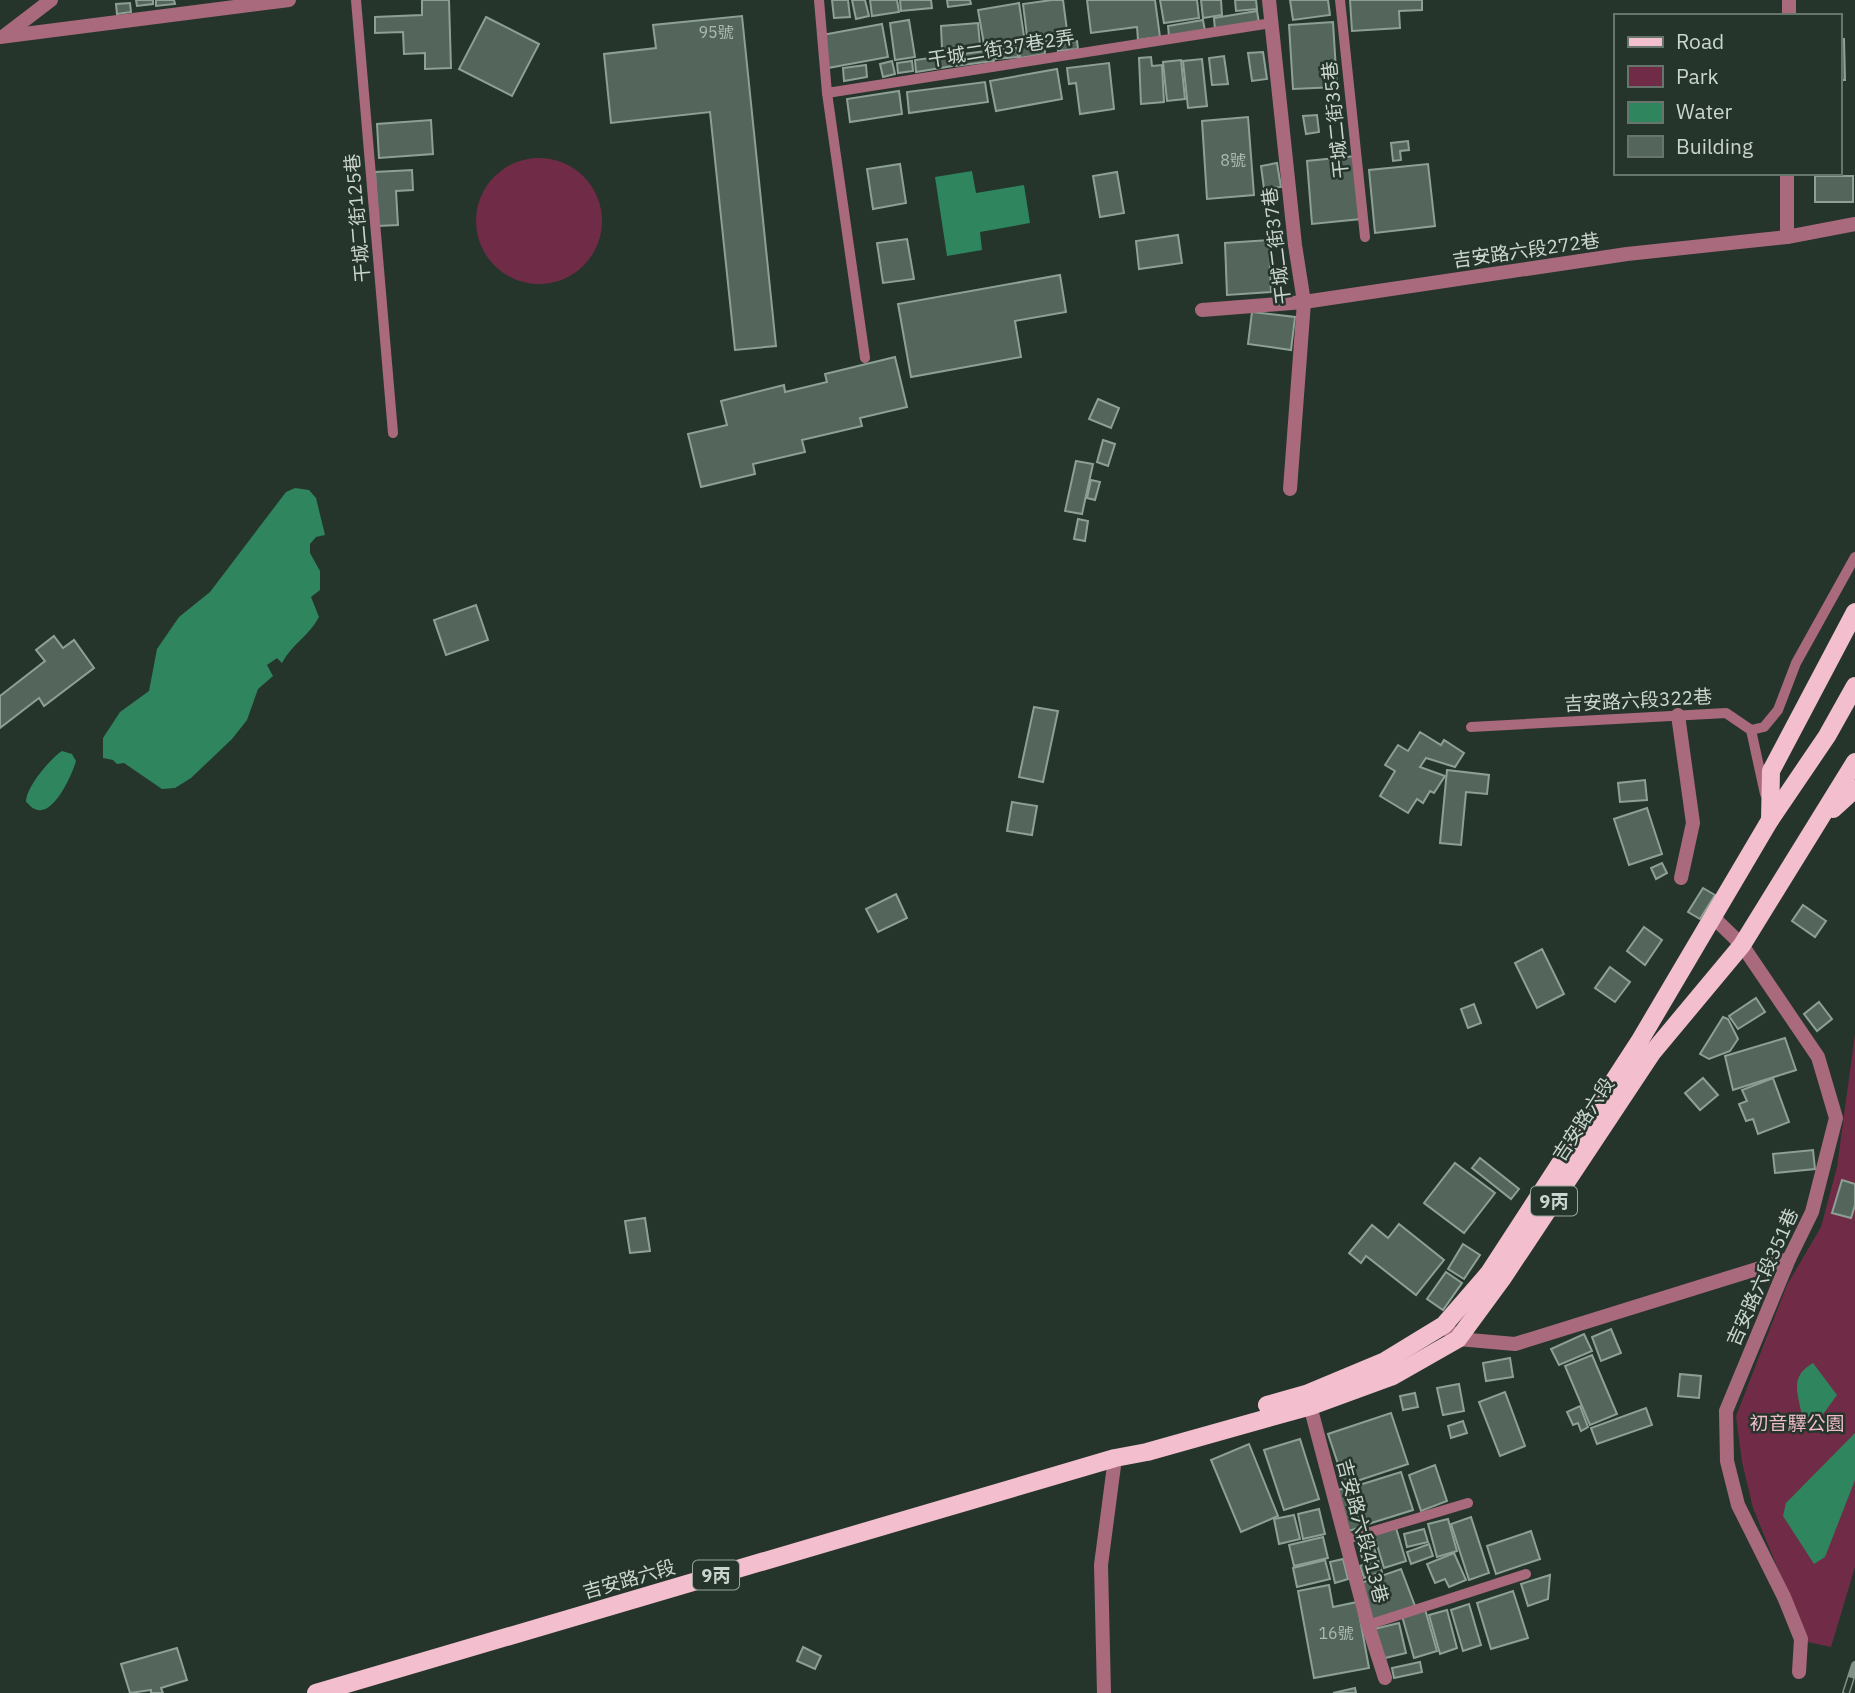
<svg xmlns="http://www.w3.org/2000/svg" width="1855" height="1693" viewBox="0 0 1855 1693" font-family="'IBM Plex Sans','Noto Sans TC',sans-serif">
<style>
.green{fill:#702c46}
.water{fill:#2f855d}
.building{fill:#54665c;stroke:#8ea095;stroke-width:2}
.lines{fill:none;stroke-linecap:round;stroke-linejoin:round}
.service{stroke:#a96a7e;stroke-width:10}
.minor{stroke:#a96a7e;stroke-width:14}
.primary{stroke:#f3becd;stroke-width:18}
.rail-casing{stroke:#839089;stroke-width:8}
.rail{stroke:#25352c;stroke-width:5;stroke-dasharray:16;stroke-linecap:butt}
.labels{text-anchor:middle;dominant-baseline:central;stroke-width:5;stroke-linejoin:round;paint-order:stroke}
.number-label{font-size:16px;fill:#adb9b2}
.shield{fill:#25352c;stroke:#99a59e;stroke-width:2}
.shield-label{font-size:18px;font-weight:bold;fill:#cbd5cf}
.street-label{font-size:19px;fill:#cbd5cf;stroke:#25352c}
.park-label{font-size:19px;fill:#f0bccb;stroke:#25352c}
</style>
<rect width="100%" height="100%" fill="#25352c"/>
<g class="green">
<circle cx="539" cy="221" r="63"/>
<path d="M1855,1034V1567L1831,1647L1808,1642L1753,1508L1742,1462L1736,1416L1787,1285L1821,1227L1837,1167Z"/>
</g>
<g class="water">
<path d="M972,171L976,193L1024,185L1030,223L980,232L982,250L947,256L935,177Z"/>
<path d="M295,488L309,490L316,498L325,535L316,537L310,544V553L320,571V590L311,597L319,617C309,636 292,644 282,663L277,658L267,665L273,676L258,689L247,720L232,739L191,778L175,788L162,789L124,763L117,764L113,760L103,758V738L120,712L149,691L157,649L179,617L210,592L286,492Z"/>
<path d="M62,751L72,754L76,761C72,775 53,818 35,809C31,808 29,804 26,802C26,787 50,759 62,751Z"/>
<path d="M1813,1363L1837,1395L1824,1413L1816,1419L1802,1416C1798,1392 1789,1377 1813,1363Z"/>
<path d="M1855,1433V1480L1825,1557L1814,1564L1783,1516L1786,1503Z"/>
</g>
<g class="building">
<path d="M136,0H153V4L137,6Z"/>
<path d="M156,0H174L175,4L156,6Z"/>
<path d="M422,0H449L451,68L425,69V53L404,54L403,32L375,33V17L422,15Z"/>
<path d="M832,0H848L850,17L834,18Z"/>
<path d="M852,0H865L869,16L856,19Z"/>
<path d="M870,0H897L899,12L872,16Z"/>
<path d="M900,0H931L932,8L901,11Z"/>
<path d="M947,0H970L971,4L948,7Z"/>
<path d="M1052,0H1063L1068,38L1028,44L1023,4Z"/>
<path d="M1087,0H1155L1160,37L1138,40L1137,27L1091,33Z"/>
<path d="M1160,0H1197L1199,18L1164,23Z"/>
<path d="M1201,0H1221L1222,15L1203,18Z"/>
<path d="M1235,0H1256L1257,9L1236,11Z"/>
<path d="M1290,0H1328L1330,15L1293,20Z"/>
<path d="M1350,0H1422V10L1399,11L1400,28L1352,31Z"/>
<path d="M130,3L131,12L117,14L116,4Z"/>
<path d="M1019,3L1025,43L985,50L978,10Z"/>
<path d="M1257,11L1259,23L1215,30L1214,18Z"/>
<path d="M742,16L776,346L735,350L710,112L611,123L604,54L656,48L653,25Z"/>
<path d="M486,17L539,44L512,96L459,69Z"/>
<path d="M909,20L915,57L895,60L890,23Z"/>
<path d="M1203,20L1205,31L1169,36L1168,26Z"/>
<path d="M1333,22L1337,87L1293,89L1289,25Z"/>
<path d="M978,23L980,45L942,49L941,26Z"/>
<path d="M882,24L888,57L828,68L822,35Z"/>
<path d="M1839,39H1844L1845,80H1839Z"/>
<path d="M1077,41L1078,49L1058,51L1057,42Z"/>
<path d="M1044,43L1045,54L1020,58L1019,46Z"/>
<path d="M1017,48L1018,57L996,59V49Z"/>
<path d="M993,50L994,61L956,66L954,55Z"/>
<path d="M1263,52L1267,79L1252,81L1248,53Z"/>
<path d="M951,55L953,66L916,72L915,60Z"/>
<path d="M1224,56L1228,84L1212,85L1209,58Z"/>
<path d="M1151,57L1152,66L1162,65L1164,102L1141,104L1139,58Z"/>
<path d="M1202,59L1207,106L1188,108L1183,61Z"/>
<path d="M1181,60L1185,99L1167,101L1163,62Z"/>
<path d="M892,61L895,74L883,77L880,64Z"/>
<path d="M912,61L913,71L898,73L897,63Z"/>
<path d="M1109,63L1114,109L1080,114L1076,83L1069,84L1067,68Z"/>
<path d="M866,65L867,77L844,81L843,68Z"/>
<path d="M1057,69L1062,99L996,111L990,81Z"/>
<path d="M985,82L988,102L909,113L907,92Z"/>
<path d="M899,91L902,114L850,122L847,99Z"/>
<path d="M1317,115L1319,132L1306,134L1303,116Z"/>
<path d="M1248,117L1254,195L1207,199L1202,121Z"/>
<path d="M431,120L433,154L379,158L377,124Z"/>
<path d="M1408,141L1409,150L1400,151L1401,160L1393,161L1391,143Z"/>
<path d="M1355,156L1361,219L1312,224L1307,161Z"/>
<path d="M1277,163L1281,187L1264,189L1261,166Z"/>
<path d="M900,164L906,203L873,209L867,169Z"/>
<path d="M1428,164L1435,226L1375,233L1369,170Z"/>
<path d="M412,170L413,190L396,191L398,225L378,226L375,172Z"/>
<path d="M1117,172L1124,213L1100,217L1093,176Z"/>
<rect x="1815" y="176" width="38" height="26"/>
<path d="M1178,235L1182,263L1139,269L1136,241Z"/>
<path d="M907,239L914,279L883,283L877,243Z"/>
<path d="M1269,240L1271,292L1227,295L1225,243Z"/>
<path d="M1060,275L1066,312L1015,321L1021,357L911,377L898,304Z"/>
<path d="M1252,312L1295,317L1291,350L1248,344Z"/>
<path d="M895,357L907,407L860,418L862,426L802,440L805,452L753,464L755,474L701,487L688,434L727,425L721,401L784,385L785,392L827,382L825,374Z"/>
<path d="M1098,399L1119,408L1111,428L1089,419Z"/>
<path d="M1103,440L1115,444L1108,466L1097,462Z"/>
<path d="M1076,461L1093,464L1082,514L1065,511Z"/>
<path d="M1091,480L1100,482L1095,500L1087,498Z"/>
<path d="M1078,519L1088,521L1085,541L1074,539Z"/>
<path d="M476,605L488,640L446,655L434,620Z"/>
<path d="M54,636L63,648L74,640L94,668L44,706L39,698L0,728V696L45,661L36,650Z"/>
<path d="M1034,707L1058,711L1043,782L1019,777Z"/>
<path d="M1420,732L1441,745L1444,740L1464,753L1455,767L1426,758L1420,767L1445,776L1434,793L1430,791L1423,803L1417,799L1408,813L1380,796L1395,771L1385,765L1398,745L1408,751Z"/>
<path d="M1447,770L1489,775L1487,794L1466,792L1461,845L1440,843Z"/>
<path d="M1645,780L1647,800L1620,802L1618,783Z"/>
<path d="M1012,802L1037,806L1032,835L1007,831Z"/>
<path d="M1647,808L1662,854L1629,865L1614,819Z"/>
<path d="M1662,863L1667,873L1656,879L1651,868Z"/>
<path d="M1703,888L1715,895L1700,919L1688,912Z"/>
<path d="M896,894L907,918L878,932L866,909Z"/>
<path d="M1803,905L1826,921L1815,937L1792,921Z"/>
<path d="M1644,927L1662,940L1645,965L1627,951Z"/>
<path d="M1542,949L1564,994L1537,1008L1515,963Z"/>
<path d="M1610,967L1630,982L1615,1002L1595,988Z"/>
<path d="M1756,998L1765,1012L1738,1029L1729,1016Z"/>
<path d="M1819,1002L1832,1019L1817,1031L1804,1014Z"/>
<path d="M1474,1004L1481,1023L1468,1028L1461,1009Z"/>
<path d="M1723,1017L1728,1019L1738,1039L1730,1051L1709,1059L1700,1054Z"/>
<path d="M1785,1038L1796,1070L1733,1090L1725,1056Z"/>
<path d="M1703,1078L1718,1095L1700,1110L1685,1093Z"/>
<path d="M1773,1078L1789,1122L1758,1134L1753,1119L1746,1121L1739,1104L1747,1101L1742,1090Z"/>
<path d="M1813,1150L1815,1169L1775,1173L1773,1154Z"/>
<path d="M1480,1158L1519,1189L1511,1199L1472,1168Z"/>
<path d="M1455,1163L1495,1193L1464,1233L1424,1203Z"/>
<path d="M1842,1180L1855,1184V1205L1851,1218L1832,1213Z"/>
<path d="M645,1218L650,1251L630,1253L625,1221Z"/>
<path d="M1399,1224L1444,1260L1416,1295L1366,1256L1361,1263L1349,1253L1372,1225L1388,1238Z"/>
<path d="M1463,1244L1480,1255L1464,1279L1448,1269Z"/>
<path d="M1446,1272L1462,1283L1443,1310L1427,1299Z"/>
<path d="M1611,1329L1621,1353L1601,1361L1592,1337Z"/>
<path d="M1584,1334L1592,1351L1559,1365L1551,1349Z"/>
<path d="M1592,1355L1617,1414L1590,1425L1565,1366Z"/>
<path d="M1510,1358L1513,1377L1486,1381L1483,1363Z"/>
<path d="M1680,1374L1701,1376L1699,1398L1678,1396Z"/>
<path d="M1459,1384L1464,1411L1443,1415L1437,1388Z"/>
<path d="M1505,1392L1525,1446L1500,1456L1479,1402Z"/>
<path d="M1415,1393L1418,1407L1403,1410L1400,1396Z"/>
<path d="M1580,1406L1588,1427L1581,1431L1578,1423L1573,1425L1567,1412Z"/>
<path d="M1646,1408L1652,1425L1597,1444L1591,1428Z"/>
<path d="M1391,1413L1408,1464L1345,1485L1328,1434Z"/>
<path d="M1463,1421L1467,1433L1451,1438L1448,1426Z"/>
<path d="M1300,1439L1319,1499L1284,1510L1264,1450Z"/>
<path d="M1249,1444L1278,1516L1241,1532L1211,1460Z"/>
<path d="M1435,1465L1447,1501L1421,1511L1409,1475Z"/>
<path d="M1401,1472L1413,1510L1365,1525L1353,1487Z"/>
<path d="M1350,1487L1361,1527L1346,1532L1334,1491Z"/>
<path d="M1319,1509L1325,1534L1303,1539L1298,1514Z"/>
<path d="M1294,1515L1300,1539L1279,1544L1274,1519Z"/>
<path d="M1471,1517L1489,1573L1469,1580L1451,1524Z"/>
<path d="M1448,1519L1457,1551L1437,1557L1428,1524Z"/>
<path d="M1396,1528L1406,1561L1384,1568L1374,1535Z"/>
<path d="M1424,1529L1428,1542L1407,1547L1404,1534Z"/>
<path d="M1531,1531L1540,1559L1496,1574L1487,1546Z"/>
<path d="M1323,1537L1328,1558L1294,1566L1289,1545Z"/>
<path d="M1370,1538L1377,1556L1363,1560L1357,1543Z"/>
<path d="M1429,1544L1433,1556L1411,1564L1407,1552Z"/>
<path d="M1454,1553L1466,1580L1449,1587L1445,1579L1435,1583L1427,1564Z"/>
<path d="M1343,1559L1348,1579L1335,1583L1330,1562Z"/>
<path d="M1325,1560L1330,1579L1297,1587L1293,1568Z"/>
<path d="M1378,1560L1382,1572L1364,1578L1360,1566Z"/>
<path d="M1401,1569L1415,1606L1371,1622L1358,1584Z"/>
<path d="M1550,1575L1548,1599L1528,1606L1521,1584Z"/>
<path d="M1329,1585L1333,1607L1357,1602L1369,1668L1314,1678L1298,1591Z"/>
<path d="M1513,1591L1528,1638L1491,1649L1477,1603Z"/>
<path d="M1469,1604L1481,1645L1463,1651L1451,1610Z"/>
<path d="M1425,1609L1437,1651L1414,1658L1402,1616Z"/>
<path d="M1447,1610L1457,1648L1440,1654L1429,1615Z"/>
<path d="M1399,1623L1406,1653L1381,1659L1374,1629Z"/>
<path d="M803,1647L821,1656L815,1669L797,1661Z"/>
<path d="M177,1648L187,1680L161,1688L163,1693H151V1690L130,1693L121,1664Z"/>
<path d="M1420,1662L1422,1672L1394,1678L1392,1668Z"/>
<path d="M1355,1688L1356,1693H1333Z"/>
</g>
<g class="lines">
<g class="service">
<path d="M356,0L393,433"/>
<path d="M819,0L827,93L1272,23"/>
<path d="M1340,0L1365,237"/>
<path d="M827,93L865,358"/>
<path d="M1471,727L1726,713L1751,730L1765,794"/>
<path d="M1751,730L1764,727L1778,710L1796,663L1855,557"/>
<path d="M1344,1540L1468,1503"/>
<path d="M1368,1625L1526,1574"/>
</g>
<g class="minor">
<path d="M1269,0L1295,245L1304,302L1290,489"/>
<path d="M1789,16V0"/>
<path d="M4,36L51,0"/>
<path d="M0,37L289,0"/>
<path d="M1787,237V173"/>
<path d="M1202,310L1304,302L1627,254L1787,237L1855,224"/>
<path d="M1678,715L1693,823L1681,878"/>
<path d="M1714,918L1742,945L1818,1057L1836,1118L1812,1212L1789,1259L1726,1411L1727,1461L1738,1505L1784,1597L1801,1639L1799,1672"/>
<path d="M1444,1325L1458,1339L1515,1344L1789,1259"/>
<path d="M1308,1398L1368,1625L1385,1678"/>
<path d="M1104,1693L1101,1565L1115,1458"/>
</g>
<g class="primary">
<path d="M1833,809L1855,789"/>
<path d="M1770,820L1771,771L1855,612"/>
<path d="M1267,1405L1306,1394L1385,1361L1444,1325L1489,1273L1639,1042L1770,820L1827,736L1855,686"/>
<path d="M316,1693L1115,1458L1147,1452L1311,1406L1393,1376L1458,1339L1502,1279L1652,1053L1742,945L1855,762"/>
</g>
<g class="rail-casing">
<path id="rail" d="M1846,1693L1855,1665"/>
</g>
<use href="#rail" class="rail"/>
</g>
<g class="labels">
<g class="number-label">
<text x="716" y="32">95號</text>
<text x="1233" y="160">8號</text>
<text x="1336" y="1633">16號</text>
</g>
<g class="shield">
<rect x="1531" y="1186.5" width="46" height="29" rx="5"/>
<rect x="693" y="1560.5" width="46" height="29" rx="5"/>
</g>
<g class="shield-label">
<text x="1554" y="1201">9丙</text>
<text x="716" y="1575">9丙</text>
</g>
<g class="street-label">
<text transform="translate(1001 48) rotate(-9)">干城二街37巷2弄</text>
<text transform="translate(1335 120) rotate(-96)">干城二街35巷</text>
<text transform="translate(357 218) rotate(-95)">干城二街125巷</text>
<text transform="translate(1276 246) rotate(-97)">干城二街37巷</text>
<text transform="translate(1526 250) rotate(-8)">吉安路六段272巷</text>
<text transform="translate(1638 700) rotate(-3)">吉安路六段322巷</text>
<text transform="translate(1583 1119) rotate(-57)">吉安路六段</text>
<text transform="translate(1762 1277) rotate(-66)">吉安路六段351巷</text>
<text transform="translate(1363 1531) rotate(75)">吉安路六段413巷</text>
<text transform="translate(629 1579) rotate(-16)">吉安路六段</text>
</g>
<g class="park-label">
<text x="1797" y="1423">初音驛公園</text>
</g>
</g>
<rect x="1614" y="14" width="228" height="161" fill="#25352c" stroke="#67756d" stroke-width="2"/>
<rect x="1628" y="37" width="35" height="10" fill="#f3becd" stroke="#67756d" stroke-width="2"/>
<text x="1676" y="49" font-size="21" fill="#cbd5cf">Road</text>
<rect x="1628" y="66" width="35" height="21" fill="#702c46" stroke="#67756d" stroke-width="2"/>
<text x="1676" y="84" font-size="21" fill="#cbd5cf">Park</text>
<rect x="1628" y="102" width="35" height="21" fill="#2f855d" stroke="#67756d" stroke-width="2"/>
<text x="1676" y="119" font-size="21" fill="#cbd5cf">Water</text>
<rect x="1628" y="136" width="35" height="21" fill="#54665c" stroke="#67756d" stroke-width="2"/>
<text x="1676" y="154" font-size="21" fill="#cbd5cf">Building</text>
</svg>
